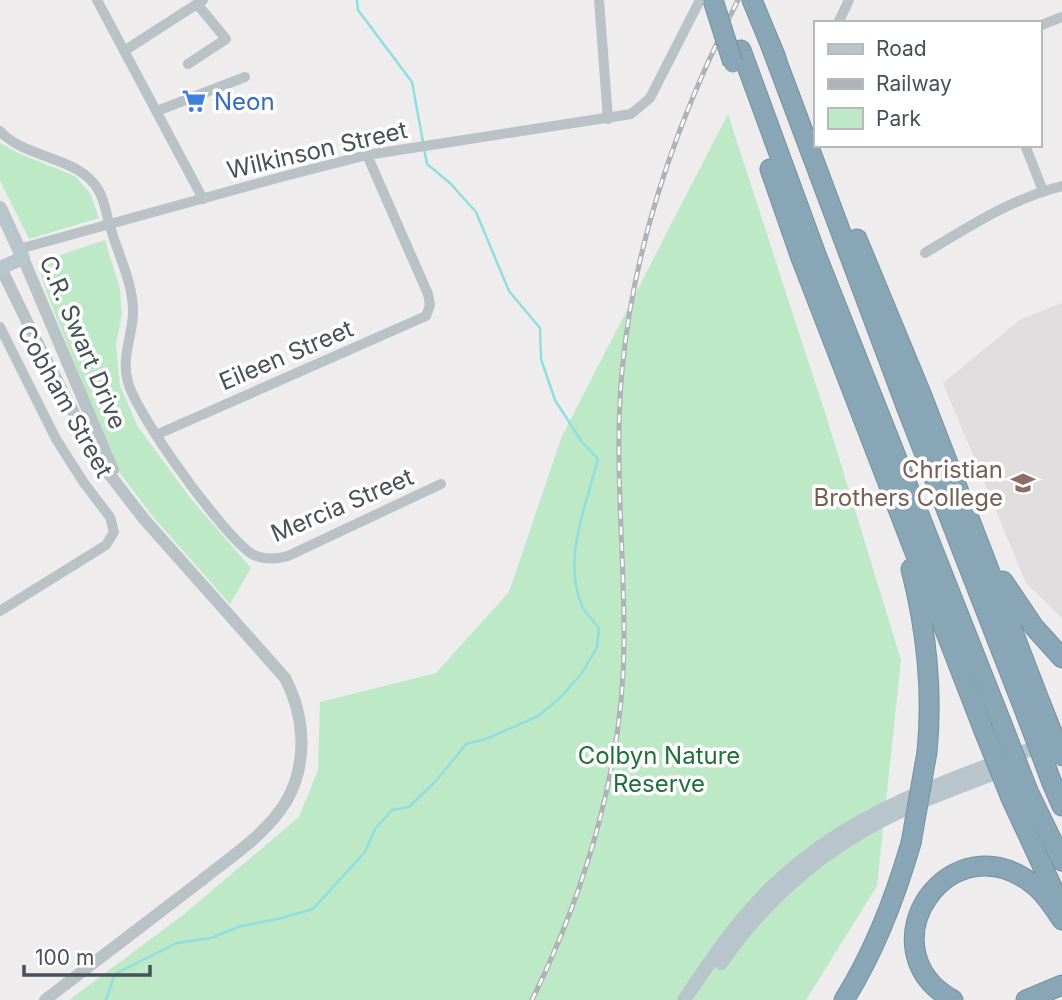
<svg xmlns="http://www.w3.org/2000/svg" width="1062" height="1000" viewBox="0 0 1062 1000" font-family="Inter,sans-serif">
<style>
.education{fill:#dfdddd}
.green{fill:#bde9c7}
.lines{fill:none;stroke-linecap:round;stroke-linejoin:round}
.stream{stroke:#8fdee1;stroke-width:2.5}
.motorway-casing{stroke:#7391a2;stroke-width:21}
.minor{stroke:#b8c2c7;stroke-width:10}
.tertiary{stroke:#b8c2c7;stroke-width:12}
.secondary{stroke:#b9c5cc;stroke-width:14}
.motorway{stroke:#88a6b6;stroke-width:19}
.rail-casing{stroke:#afb2b6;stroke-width:5}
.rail{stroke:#fff;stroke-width:2.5;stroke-dasharray:8;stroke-linecap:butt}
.motorway-bridge-casing{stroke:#7391a2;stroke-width:21;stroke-linecap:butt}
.motorway-bridge{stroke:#88a6b6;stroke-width:19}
.labels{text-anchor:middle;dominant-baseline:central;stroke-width:7;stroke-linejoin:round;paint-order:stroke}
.shop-label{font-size:24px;fill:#366cbe;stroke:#fff;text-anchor:start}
.street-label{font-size:24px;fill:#465257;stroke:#fff}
.education-label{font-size:24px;fill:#785e54;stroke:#fff;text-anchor:end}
.park-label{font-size:24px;fill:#20703a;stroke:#fff}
</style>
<rect width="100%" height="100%" fill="#eeecec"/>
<path class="education" d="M1062,303V618L1026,583L943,383L1021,319Z"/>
<g class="green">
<path d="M728,114L828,422L901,660L877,886L806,1000H69L183,915L299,817L318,770L320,702L436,673L509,592L562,436Z"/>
<path d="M0,143L20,154L75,176L90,193L99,218L29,239L0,181Z"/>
<path d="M105,240L120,289L122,314L116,344L120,386L138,427L191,499L251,568L230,604L155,519L116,468L51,304L37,263Z"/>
</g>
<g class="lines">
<g class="stream">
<path d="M357,0L358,10L412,82L423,142"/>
<path d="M106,1000L115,974L177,943L211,938L241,926L278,919L313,909L365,852L375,829L392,810L409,807L435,782L466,744L486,739L538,716L561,697L582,673L597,647L599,628C593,621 586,614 582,606C562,559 586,506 598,459L582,442L555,400L541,359L540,328L509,291L476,212L450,183L427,164L424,148"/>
</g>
<g class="motorway-casing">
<g id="motorway">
<path d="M752,0L776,58"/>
<path d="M771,46L906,406L1026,714"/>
<path d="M741,50L817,257L1000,719"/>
<path d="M770,169L801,258L984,731"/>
<path d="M857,239L922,396L1040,702"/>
<path d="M911,569C926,628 933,691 927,752"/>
<path d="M1003,581L1034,627L1062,658"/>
<path d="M1052,783L1062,806"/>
<path d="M1028,791L1062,861"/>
<path d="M1011,798L1060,904"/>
<path d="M844,1000C875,951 895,898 911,843"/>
<path d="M953,1000C861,948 951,816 1035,886C1046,895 1054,908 1062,920"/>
<path d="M1026,1000L1062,985"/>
</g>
</g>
<g class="minor">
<path d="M97,0L203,199"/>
<path d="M599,0L608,119"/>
<path d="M838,23L849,0"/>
<path d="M1039,26L1062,17"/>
<path d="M124,51L203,0"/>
<path d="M188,64L226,39L197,4"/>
<path d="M157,111L245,77"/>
<path d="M0,131C26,160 79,155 99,191C105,202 106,214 110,226C118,255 134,284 133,314C132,337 121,359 128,382C137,416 223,535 252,554C263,560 277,559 288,556L441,484"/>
<path d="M1025,145L1043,191"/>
<path d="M19,249L281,177L367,155L631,114L650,98L700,0"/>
<path d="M925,253C968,227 1013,198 1062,186"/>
<path d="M0,327L56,439L84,483L110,517L114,532L106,545L0,611"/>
<path d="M156,435L426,316L430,305L428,294L367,155"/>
</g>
<g class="tertiary">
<path d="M23,258L113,470"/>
<path d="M1,268L36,340L99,461L144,519L285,678C305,716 308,762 287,800C267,834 232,856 202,880C150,920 97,960 45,1000"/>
</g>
<g class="secondary">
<path d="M0,208L23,258L0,268"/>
<path d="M721,963C766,898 827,846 899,812C934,795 972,782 1008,768"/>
<path d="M684,1000C708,965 731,929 761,898C842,813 941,784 1047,743"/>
</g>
<use href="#motorway" class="motorway"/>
<g class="rail-casing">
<path id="rail" d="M532,1000C587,888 625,760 624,634C624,547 614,459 622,371C634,241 679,115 738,0"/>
</g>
<use href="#rail" class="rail"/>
<g class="motorway-bridge-casing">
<g id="motorway-bridge">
<path d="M713,0L733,63"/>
<path d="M1040,702L1062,757"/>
<path d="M1026,714L1052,783"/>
<path d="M1000,719L1028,791"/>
<path d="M984,731L1011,798"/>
<path d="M911,843L927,752"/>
</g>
</g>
<use href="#motorway-bridge" class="motorway-bridge"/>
</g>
<defs>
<g id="supermarket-bare" transform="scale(1.89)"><path d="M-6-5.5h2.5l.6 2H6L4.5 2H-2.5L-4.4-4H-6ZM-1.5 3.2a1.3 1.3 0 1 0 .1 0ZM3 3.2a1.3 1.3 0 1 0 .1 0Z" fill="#3f7fe0" stroke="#fff" stroke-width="2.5" paint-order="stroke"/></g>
<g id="school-bare" transform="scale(1.89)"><path d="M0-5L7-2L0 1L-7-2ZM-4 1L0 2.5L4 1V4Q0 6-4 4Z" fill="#8d6e63" stroke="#fff" stroke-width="2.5" paint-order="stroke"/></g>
</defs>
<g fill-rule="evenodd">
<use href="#supermarket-bare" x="194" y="101"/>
<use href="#school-bare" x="1023" y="483"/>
</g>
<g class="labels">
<g class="shop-label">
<text x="214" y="101">Neon</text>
</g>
<g class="street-label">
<text transform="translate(317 150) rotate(-13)">Wilkinson Street</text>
<text transform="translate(83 342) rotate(67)">C.R. Swart Drive</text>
<text transform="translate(286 355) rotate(-23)">Eileen Street</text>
<text transform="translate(65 401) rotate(61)">Cobham Street</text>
<text transform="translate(342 505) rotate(-23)">Mercia Street</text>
</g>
<g class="education-label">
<text x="1003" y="469">Christian<tspan x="1003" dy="28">Brothers College</tspan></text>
</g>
<g class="park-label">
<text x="659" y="755">Colbyn Nature<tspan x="659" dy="28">Reserve</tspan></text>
</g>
</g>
<rect x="814" y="21" width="228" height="126" fill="#ffffff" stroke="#b5babc" stroke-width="2"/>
<rect x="828" y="44" width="35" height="10" fill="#b9c5cc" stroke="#b5babc" stroke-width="2"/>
<text x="876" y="56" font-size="21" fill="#465257">Road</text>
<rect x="828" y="79" width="35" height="10" fill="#afb2b6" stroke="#b5babc" stroke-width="2"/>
<text x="876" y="91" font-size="21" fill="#465257">Railway</text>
<rect x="828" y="108" width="35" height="21" fill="#bde9c7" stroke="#b5babc" stroke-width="2"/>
<text x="876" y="126" font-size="21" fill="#465257">Park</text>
<path d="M24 965v10h126v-10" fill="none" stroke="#465257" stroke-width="3.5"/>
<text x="35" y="965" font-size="21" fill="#465257" stroke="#ffffff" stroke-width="5" paint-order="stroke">100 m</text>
</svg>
